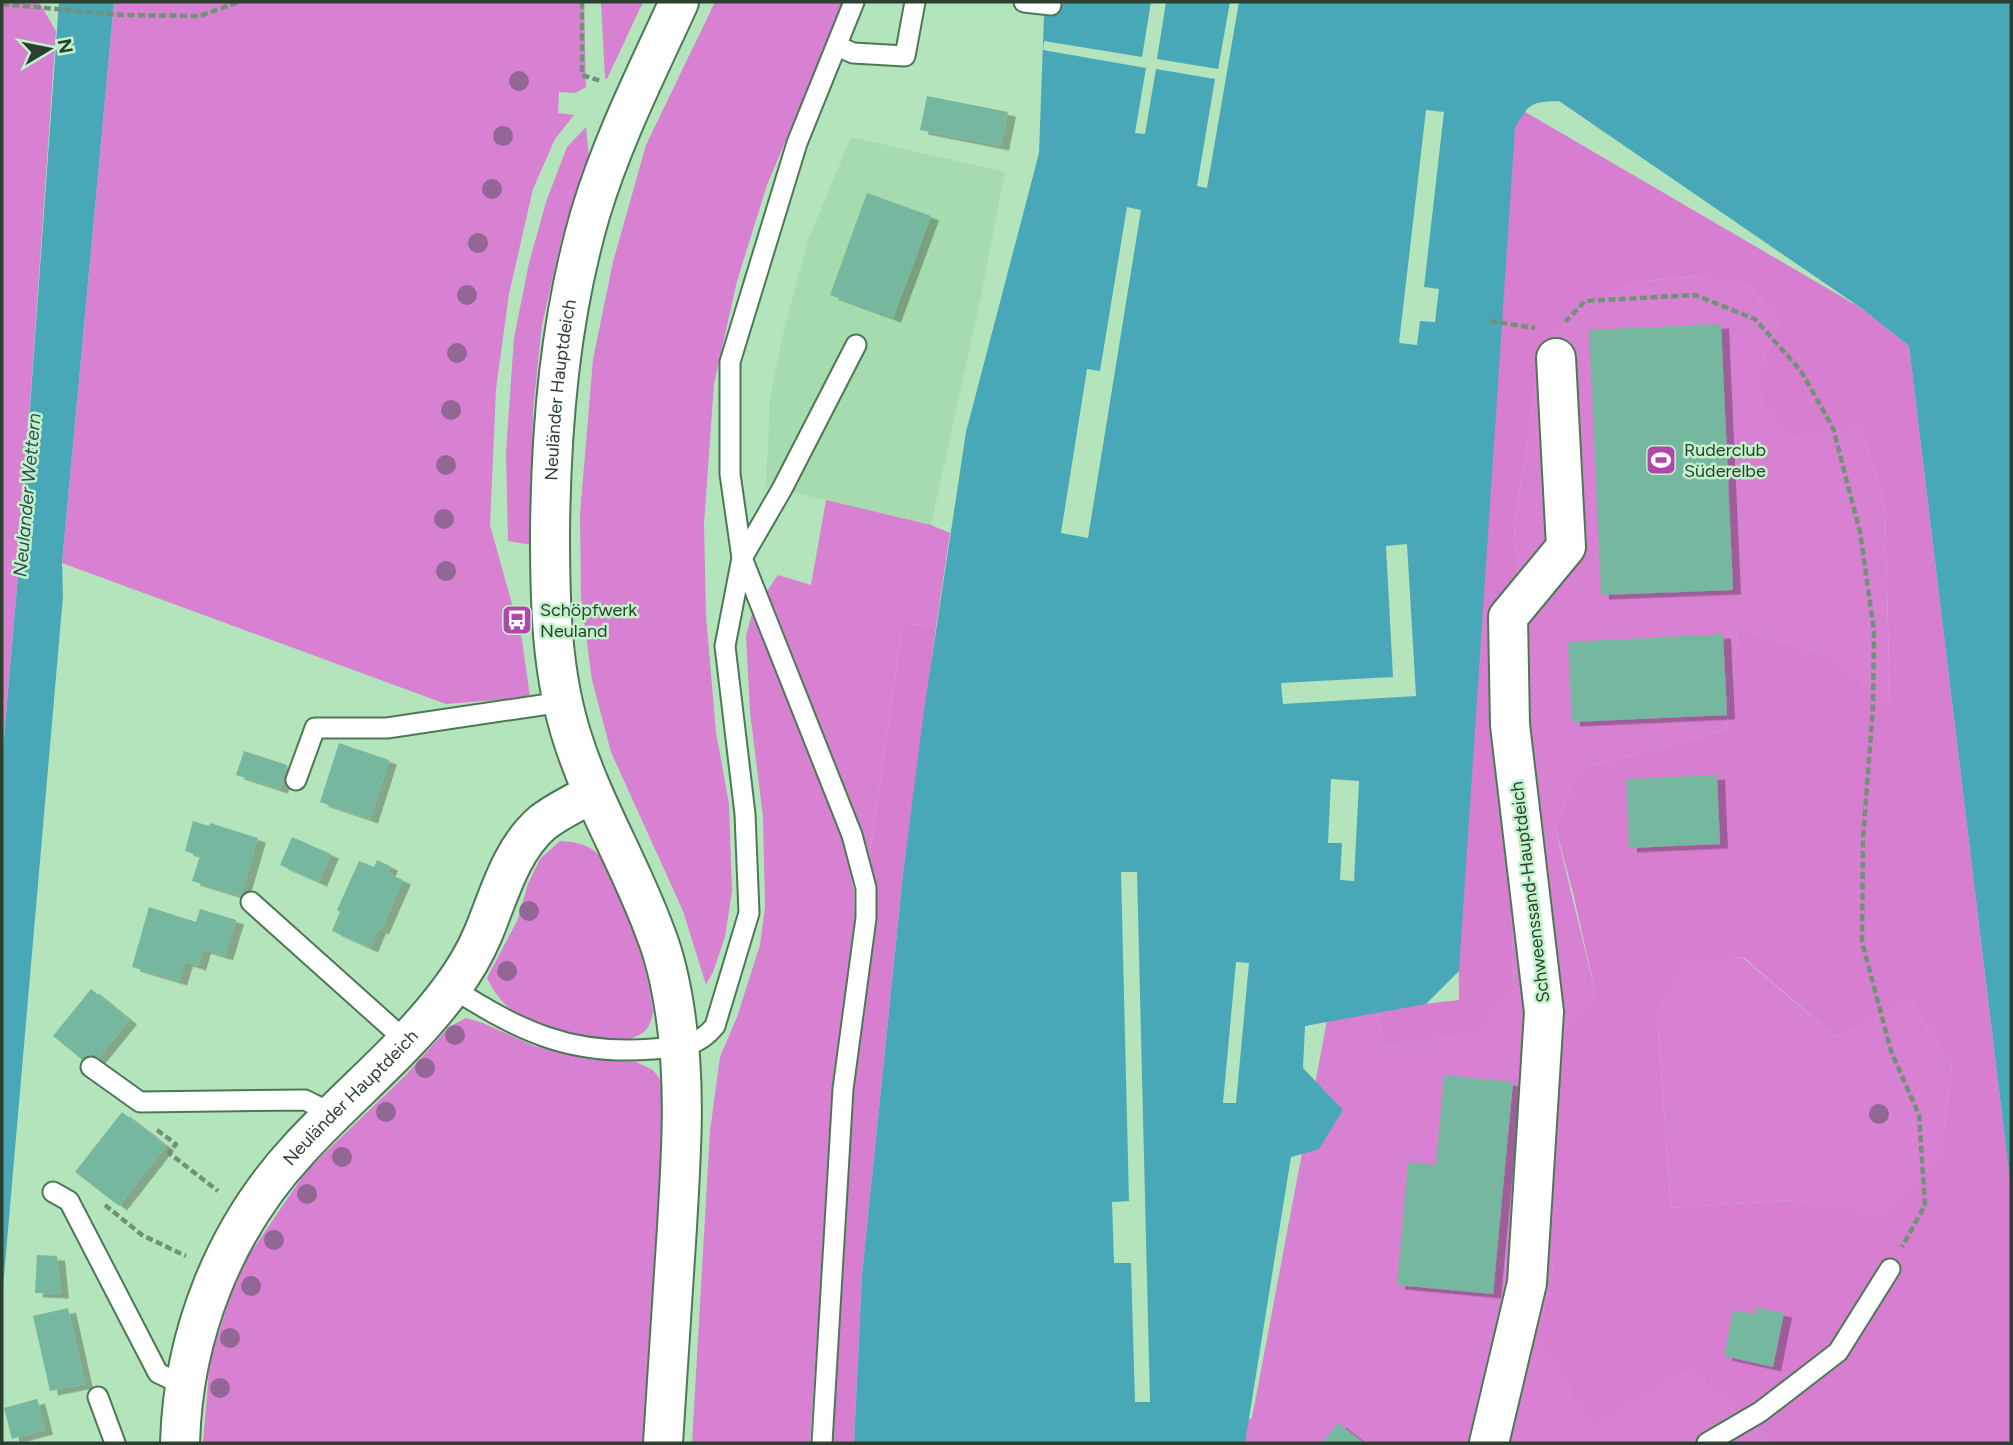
<svg xmlns="http://www.w3.org/2000/svg" width="2013" height="1445" viewBox="0 0 2013 1445" font-family="Figtree,sans-serif">
<style>
.built{fill:#a5dbae}
.green{fill:#d880d2}
.forest{fill:#d87ed1;fill-rule:evenodd}
.water{fill:#49a8b7}
.pier{fill:#b4e4bc}
.building{fill:#76b7a0;filter:url(#shadow)}
.lines{fill:none;stroke-linecap:round;stroke-linejoin:round}
.service-casing{stroke:#4c7955;stroke-width:23}
.minor-casing{stroke:#4c7955;stroke-width:42}
.tertiary-casing{stroke:#4c7955;stroke-width:42}
.path{stroke:#709276;stroke-width:4.5;stroke-dasharray:7 3.5;stroke-linecap:butt}
.service{stroke:#fff;stroke-width:19}
.minor{stroke:#fff;stroke-width:38}
.tertiary{stroke:#fff;stroke-width:38}
.tree{fill:#926795}
.labels{text-anchor:middle;dominant-baseline:central;stroke-width:5;stroke-linejoin:round;paint-order:stroke}
.street-label{font-size:18px;fill:#2c402f;stroke:#c1f2c9}
.poi-label{font-size:18px;fill:#2c402f;stroke:#c1f2c9;text-anchor:start}
.water-label{font-size:19px;font-style:italic;fill:#304e53;stroke:#c1f2c9}
</style>
<defs>
<filter id="shadow"><feDropShadow dx="8" dy="4.5" stdDeviation="0" flood-color="#0004"/></filter>
</defs>
<rect width="100%" height="100%" fill="#b4e4bc"/>
<path class="built" d="M851,137L1005,172L981,296L931,525L766,486L770,398L782,338L808,240Z"/>
<g class="green">
<path d="M2,2H39L56,31L18,576L2,761Z"/>
<path d="M114,2H584L586,87L575,93L559,92L558,113L574,115L555,139L533,189L509,294L496,389L490,525L522,640L530,697L446,704L62,563Z"/>
<path d="M601,2H643L607,79L605,78Z"/>
<path d="M715,2H844L767,185L737,281L714,384L704,524L706,616L716,732L729,804L732,891L725,937L713,972L706,985L683,911L611,752L592,680L581,598L580,514L593,359L613,262L646,145Z"/>
<path d="M586,127L589,158L562,237L542,325L533,410L531,545L508,541L506,452L514,338L529,263L546,202L567,147Z"/>
<path d="M1695,276L1749,286L1779,321L1756,384L1788,439L1862,426L1885,508L1890,708L1830,656L1738,628L1726,730L1580,769L1555,826L1596,995L1521,1077L1554,1263L1541,1341L1593,1425L1691,1370L1770,1443H1199L1252,1418L1328,1015L1379,1009L1382,1047L1472,1035L1514,990L1510,861L1528,716L1514,527L1540,360L1573,313L1635,282Z"/>
<path d="M826,500L931,525L950,533L936,627L903,623L868,866L765,594L778,575L811,585Z"/>
<path d="M753,610L842,836L854,890L855,944L831,1128L810,1443H692L710,1131L720,1057L737,1017L760,945L765,907L763,817L750,712L746,636Z"/>
<path d="M560,841C576,842 588,844 599,855C622,879 651,978 653,1012C653,1017 650,1022 648,1027C632,1055 544,1033 522,1018C506,1007 495,995 487,978L518,919L528,884L540,859Z"/>
<path d="M1742,957L1836,1037L1910,999L1952,1066L1941,1156L1884,1216L1794,1200L1671,1208L1657,1013L1686,962Z"/>
<path d="M466,1018L483,1023L534,1046L589,1059L636,1062L653,1070L663,1083L665,1109L644,1443H203L210,1360L231,1294L249,1255L307,1170L405,1076L449,1027Z"/>
</g>
<g class="forest">
<path d="M1503,99L1861,308L1909,346L2011,1189V1443H1770L1691,1370L1593,1426L1540,1341L1554,1263L1514,1225L1521,1077L1596,995L1573,893L1555,826L1580,769L1726,730L1738,628L1830,656L1890,706L1885,508L1862,427L1788,439L1755,384L1779,321L1749,286L1694,276L1635,282L1573,313L1540,360L1514,527L1528,716L1510,861L1514,990L1473,1035L1382,1047L1379,1009L1459,1000L1456,682ZM1743,957L1836,1037L1910,999L1952,1066L1941,1156L1884,1215L1794,1200L1671,1208L1657,1013L1686,963Z"/>
<path d="M903,623L936,627L903,874L862,1275L854,1443H825L849,1114L868,979V866Z"/>
</g>
<g class="water">
<path d="M59,2H114L62,563L63,596L2,1299V761L18,576Z"/>
<path d="M1053,2H2011V1189L1909,346L1861,308L1559,101C1530,102 1530,103 1515,128L1459,971L1426,1004L1305,1026L1303,1068L1343,1110L1319,1149L1291,1157L1245,1443H854L862,1275L903,874L924,710L966,432L1039,153L1044,15Z"/>
</g>
<g class="pier">
<path d="M1151,2H1166L1157,59L1218,69L1230,2H1239L1207,188L1197,186L1215,79L1156,69L1145,134L1135,133L1146,68L1043,50L1044,41L1142,57Z"/>
<path d="M1426,110L1444,112L1424,287L1439,289L1435,322L1420,321L1417,345L1399,343Z"/>
<path d="M1127,207L1141,210L1088,538L1061,533L1087,369L1100,371Z"/>
<path d="M1407,544L1416,696L1283,704L1281,683L1393,677L1386,546Z"/>
<path d="M1331,779L1359,781L1354,881L1340,880L1342,843H1328Z"/>
<path d="M1121,872H1137L1150,1402H1135L1131,1263H1114L1112,1202L1129,1201Z"/>
<path d="M1236,962L1249,963L1236,1103H1223Z"/>
</g>
<g class="building">
<path d="M927,96L1008,112L1001,146L920,130Z"/>
<path d="M867,193L931,216L893,318L830,295Z"/>
<path d="M1721,324L1733,590L1601,595L1589,330Z"/>
<path d="M1723,634L1727,715L1572,722L1568,642Z"/>
<path d="M339,743L389,760L370,819L320,802Z"/>
<path d="M244,751L287,765L280,789L236,775Z"/>
<path d="M1717,775L1720,844L1629,848L1626,779Z"/>
<path d="M193,821L209,826L210,823L258,838L241,896L192,881L200,856L185,851Z"/>
<path d="M292,837L331,854L319,882L280,865Z"/>
<path d="M377,860L390,866L387,873L403,880L381,930L378,929L370,948L332,931L340,912L337,910L359,861L374,867Z"/>
<path d="M149,907L196,922L200,909L236,920L225,956L203,949L198,966L185,962L179,981L132,967Z"/>
<path d="M91,989L129,1020L91,1067L53,1036Z"/>
<path d="M1444,1075L1513,1082L1493,1294L1397,1285L1408,1162L1436,1165Z"/>
<path d="M122,1112L166,1146L119,1206L75,1172Z"/>
<path d="M37,1255L57,1256L61,1294L35,1293Z"/>
<path d="M1756,1307L1784,1313L1773,1367L1724,1356L1733,1310L1754,1314Z"/>
<path d="M68,1308L85,1384L50,1391L33,1316Z"/>
<path d="M37,1399L45,1430L12,1439L4,1408Z"/>
<path d="M1338,1423L1364,1443H1322Z"/>
</g>
<g class="lines">
<g class="service-casing">
<g id="service">
<path d="M1024,2L1051,5"/>
<path d="M837,46L853,53L905,56L915,2"/>
<path d="M296,780L315,728H387L562,702"/>
<path d="M251,902L406,1041"/>
<path d="M452,988C520,1031 570,1056 653,1049C679,1047 697,1048 715,1026L749,913L745,814L725,646L742,558L782,489L856,345"/>
<path d="M91,1067L140,1102L305,1100L317,1106L330,1117"/>
<path d="M53,1192L69,1201L158,1373L185,1386"/>
<path d="M98,1397L115,1443"/>
<path d="M822,1443L843,1089L866,918V888L852,835L742,558L730,474V362L797,143L854,2"/>
<path d="M1707,1443L1760,1412L1838,1352L1890,1269"/>
</g>
</g>
<g class="minor-casing">
<g id="minor">
<path id="s1" d="M180,1443C183,1335 224,1230 298,1150C348,1095 407,1049 451,989C463,973 475,953 483,934C499,896 510,851 542,823C557,811 576,803 592,793"/>
<path d="M1489,1443L1527,1283L1544,1012L1510,725L1508,617L1566,547L1556,358"/>
</g>
</g>
<g class="tertiary-casing">
<g id="tertiary">
<path id="s2" d="M663,1443C668,1371 672,1299 677,1227C681,1157 686,1088 676,1019C672,990 666,959 655,932C631,866 594,806 573,740C551,673 550,602 550,533C551,425 560,319 590,215C612,141 647,72 679,2"/>
</g>
</g>
<g class="path">
<path d="M582,2V75L601,81"/>
<path d="M2,4L123,15L200,16L238,2"/>
<path d="M1490,321L1535,328"/>
<path d="M1565,322L1585,301L1695,295L1755,319L1801,371L1833,428L1860,532L1874,631L1873,707L1863,839L1862,942L1891,1051L1919,1115L1925,1205L1902,1247"/>
<path d="M157,1130L176,1144L169,1153L218,1191"/>
<path d="M105,1205L142,1235L186,1256"/>
</g>
<use href="#service" class="service"/>
<use href="#minor" class="minor"/>
<use href="#tertiary" class="tertiary"/>
</g>
<g class="tree">
<circle cx="519" cy="81" r="10"/>
<circle cx="503" cy="136" r="10"/>
<circle cx="492" cy="189" r="10"/>
<circle cx="478" cy="243" r="10"/>
<circle cx="467" cy="295" r="10"/>
<circle cx="457" cy="353" r="10"/>
<circle cx="451" cy="410" r="10"/>
<circle cx="446" cy="465" r="10"/>
<circle cx="444" cy="519" r="10"/>
<circle cx="446" cy="571" r="10"/>
<circle cx="529" cy="911" r="10"/>
<circle cx="507" cy="971" r="10"/>
<circle cx="455" cy="1035" r="10"/>
<circle cx="425" cy="1068" r="10"/>
<circle cx="386" cy="1112" r="10"/>
<circle cx="1879" cy="1114" r="10"/>
<circle cx="342" cy="1157" r="10"/>
<circle cx="307" cy="1194" r="10"/>
<circle cx="274" cy="1240" r="10"/>
<circle cx="251" cy="1286" r="10"/>
<circle cx="230" cy="1338" r="10"/>
<circle cx="220" cy="1388" r="10"/>
</g>
<defs>
<g id="stadium-square" transform="scale(1.575)"><rect x="-9" y="-9" width="18" height="18" rx="4" fill="#b048ab" stroke="#c1f2c9"/><path d="M0-5a6.5 5 0 1 0 0 10a6.5 5 0 1 0 0-10ZM-3.5-1.8h7v3.6h-7Z" fill="#fff"/></g>
<g id="bus-square" transform="scale(1.575)"><rect x="-9" y="-9" width="18" height="18" rx="4" fill="#b048ab" stroke="#c1f2c9"/><path d="M-5-6H5V4H4V6H2V4H-2V6H-4V4H-5ZM-3.5-4V0h7V-4ZM-3.5 1.2v1.5H-2V1.2ZM2 1.2v1.5H3.5V1.2Z" fill="#fff"/></g>
</defs>
<g fill-rule="evenodd">
<use href="#stadium-square" x="1661" y="460"/>
<use href="#bus-square" x="517" y="620"/>
</g>
<g class="labels">
<g class="street-label">
<text stroke="none"><textPath href="#s2" startOffset="1076">Neuländer Hauptdeich</textPath></text>
<text transform="translate(1530 892) rotate(-97)">Schweenssand-Hauptdeich</text>
<text stroke="none"><textPath href="#s1" startOffset="397">Neuländer Hauptdeich</textPath></text>
</g>
<g class="poi-label">
<text x="1684" y="450">Ruderclub<tspan x="1684" dy="21">Süderelbe</tspan></text>
<text x="540" y="610">Schöpfwerk<tspan x="540" dy="21">Neuland</tspan></text>
</g>
<g class="water-label">
<text transform="translate(27 495) rotate(-85)">Neulander Wettern</text>
</g>
</g>
<rect width="2013" height="1445" fill="none" stroke="#2c402f" stroke-width="7"/>
<g transform="translate(49 49) rotate(80)" stroke="#c1f2c9" stroke-width="5" paint-order="stroke">
<path d="M0-5L12 26L0 18L-12 26Z" fill="#2c402f"/>
<text y="-10" font-size="19" font-weight="bold" text-anchor="middle" fill="#2c402f">N</text>
</g>
</svg>
